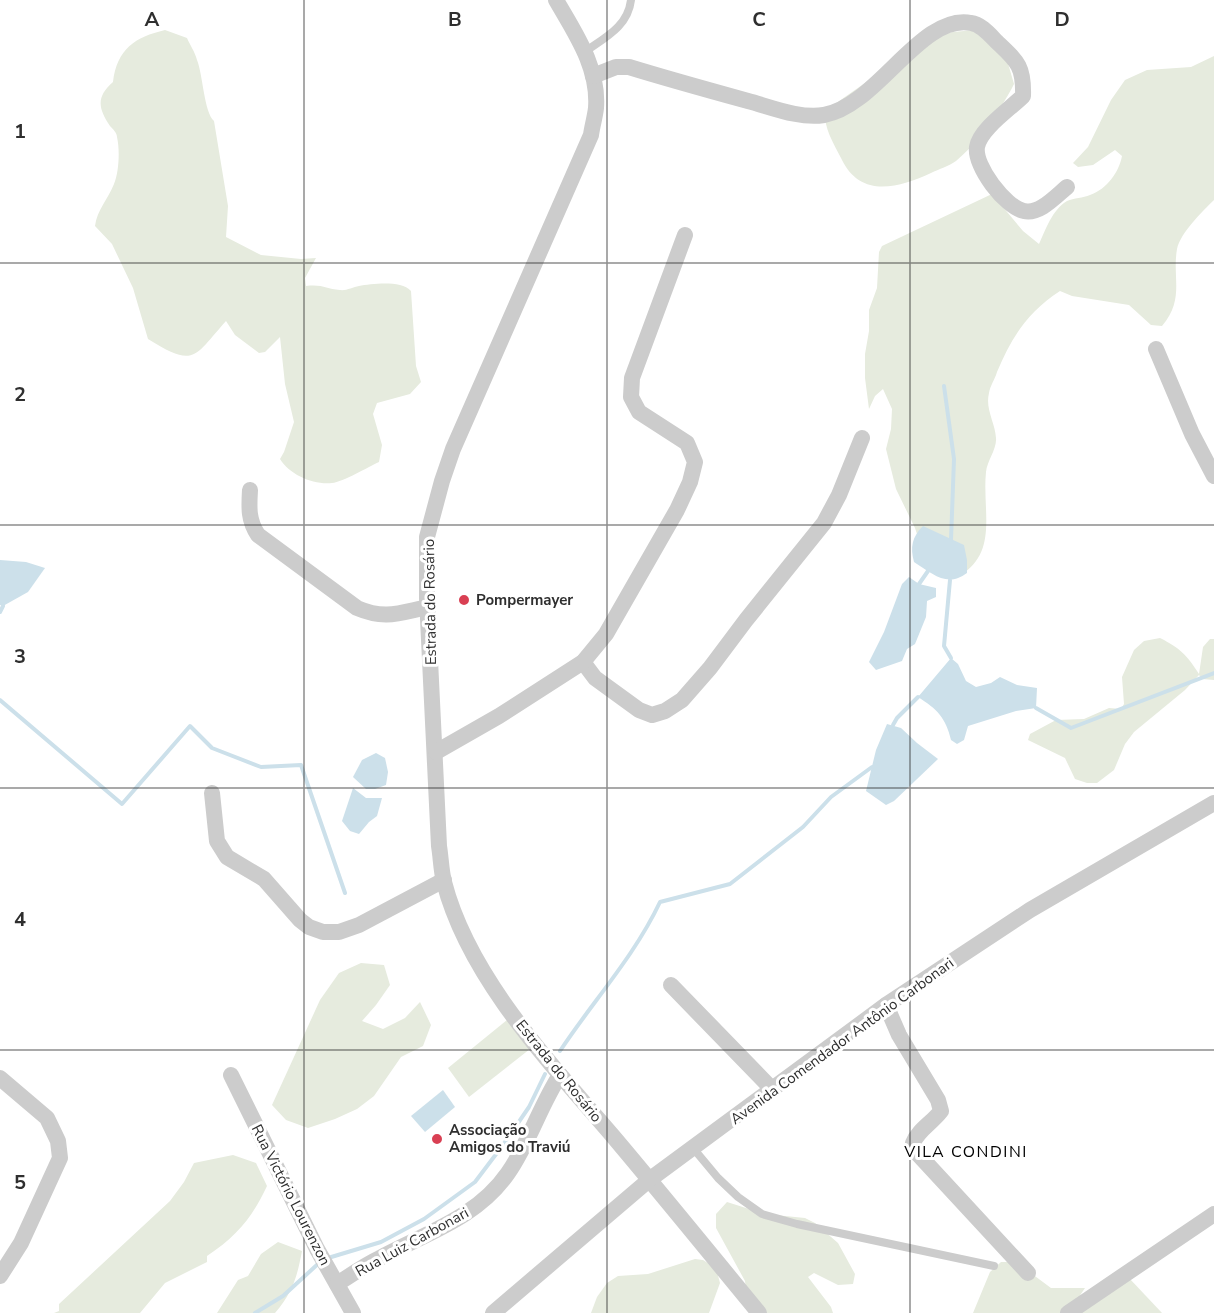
<svg xmlns="http://www.w3.org/2000/svg" width="1214" height="1313" viewBox="0 0 1214 1313" font-family="'Nunito Sans',sans-serif">
<style>
.green{fill:#e6ebde}
.water{fill:#cce0ea}
.lines{fill:none;stroke-linecap:round;stroke-linejoin:round}
.stream{stroke:#cce0ea;stroke-width:4}
.service{stroke:#ccc;stroke-width:8}
.minor{stroke:#ccc;stroke-width:16}
.grid{fill:none;stroke:#2f2f2f;stroke-width:1.5;stroke-opacity:0.55}
.poi-dot{fill:#d93f53;stroke:#fff;stroke-width:2}
.labels{text-anchor:middle;dominant-baseline:central;stroke-width:6;stroke-linejoin:round;paint-order:stroke}
.poi-label{font-size:15px;font-weight:bold;fill:#2f2f2f;stroke:#fff;text-anchor:start}
.street-label{font-size:15px;fill:#2f2f2f;stroke:#fff}
.neighbourhood-label{font-size:16px;letter-spacing:1.5px;fill:#000;stroke:#fff}
.grid-label{font-size:20px;text-anchor:middle;font-weight:bold;fill:#2f2f2f;stroke:#fff;stroke-width:6;stroke-linejoin:round;paint-order:stroke}
</style>
<rect width="100%" height="100%" fill="#fff"/>
<g class="green">
<path d="M165,30L187,38C190,45 195,52 197,60C203,75 204,112 214,121L228,206L226,237L261,255L301,259L316,258L305,278L306,286C323,284 326,289 340,290C346,291 353,287 359,286C372,284 401,280 411,291L416,366L421,382L410,394L377,403L373,414L382,445L379,462C368,467 343,482 332,483C313,485 290,475 280,459L284,452L294,422L285,384L280,337L265,352L259,353L235,335L226,321C193,358 195,368 148,339L133,288L112,244L95,226C97,210 108,199 114,184C119,172 120,150 117,137C117,133 113,129 110,126C98,108 96,97 113,82C117,49 135,37 165,30Z"/>
<path d="M975,30L1007,60L1014,84C1002,108 977,144 956,161C949,166 939,169 931,173C898,188 860,199 841,158C833,142 824,129 825,111L929,38L953,32Z"/>
<path d="M1214,56V200C1202,212 1181,232 1177,249C1172,278 1185,299 1162,326L1151,325L1129,305L1072,296L1060,291C1028,312 1012,336 997,372C995,379 990,386 989,393C985,409 995,422 996,438C997,449 987,461 986,472C982,511 999,553 959,576L922,549L915,528L896,489L886,449L891,429L892,409L883,389L875,396L869,409L865,378V354L869,331V310L877,288L879,252L882,246L992,194L1023,231L1039,244C1046,229 1052,210 1067,201C1074,198 1083,198 1090,195C1107,189 1119,172 1122,156L1115,150L1093,165L1078,167L1073,163L1088,147L1111,100L1125,80L1147,70L1191,67Z"/>
<path d="M1160,638C1180,648 1187,655 1199,674L1203,647L1210,639H1214V680L1202,679L1199,675L1185,690L1134,732L1125,744L1114,770L1097,783H1087L1075,779L1065,758L1028,740L1030,734L1056,720L1084,719L1109,708L1121,709L1124,704L1122,677L1134,650L1144,641Z"/>
<path d="M361,963L384,965L390,985L376,1005L362,1021L383,1029L405,1018L420,1002L431,1025L423,1046L401,1057L374,1096L357,1109L335,1119L308,1128L286,1120L272,1105L320,1000L339,973Z"/>
<path d="M507,1020L530,1049L469,1097L448,1068Z"/>
<path d="M233,1155L256,1163L267,1186C252,1218 237,1236 207,1256V1262L165,1283L140,1313H54L59,1311V1304L170,1201L184,1182L194,1163Z"/>
<path d="M727,1202L765,1214L805,1218L815,1223L838,1243L855,1274L853,1284L838,1285L814,1273L808,1277L831,1307L833,1313H749L745,1281L716,1228V1214Z"/>
<path d="M278,1242L302,1251C297,1277 293,1292 275,1313H217L238,1280L248,1276L261,1254Z"/>
<path d="M695,1259L703,1260L716,1268L720,1283L709,1313H591L597,1297L607,1283L618,1276L648,1274Z"/>
<path d="M1001,1262H1016L1051,1288H1085L1068,1313H973L990,1272Z"/>
<path d="M1129,1278L1162,1313H1079Z"/>
</g>
<g class="water">
<path d="M923,526L964,545L967,560V573C947,588 933,574 914,562C910,547 912,537 923,526Z"/>
<path d="M0,560L26,562L45,568L28,592L3,606L0,605Z"/>
<path d="M909,577L919,584L936,588V597L927,601L926,617L915,644L907,649L902,661L876,670L869,662L884,632L902,584Z"/>
<path d="M951,658L958,664L966,681L976,687L991,683L1000,677L1017,685L1037,688L1036,708L1016,711L968,726L964,740L957,744L951,740C946,718 937,709 918,697Z"/>
<path d="M887,724L901,728L917,743L938,759L894,801L886,805L866,791L876,750Z"/>
<path d="M376,753L385,758L388,772L386,785L375,789H366L353,777L362,760Z"/>
<path d="M353,788L366,798H382L377,816L369,822L359,834L350,831L342,821Z"/>
<path d="M443,1090L455,1107L425,1132L411,1116Z"/>
</g>
<g class="lines">
<g class="stream">
<path d="M944,386L954,459L951,540"/>
<path d="M950,580L944,646L951,658"/>
<path d="M919,584L928,571"/>
<path d="M0,612L3,606"/>
<path d="M0,700L122,804L190,726L212,748L261,767L301,765L345,893"/>
<path d="M1036,708L1071,728L1214,673"/>
<path d="M893,725L897,718L918,697"/>
<path d="M560,1051C593,1001 634,957 660,902L730,884L803,827L831,797L872,767"/>
<path d="M328,1258L381,1242L424,1219L475,1182L503,1145L529,1107L545,1074"/>
<path d="M255,1313L283,1296L319,1263"/>
</g>
<g class="service">
<path d="M586,51C606,37 628,26 631,0"/>
<path d="M693,1148L718,1178L738,1197L762,1214L797,1224L994,1266"/>
</g>
<g class="minor">
<path d="M556,0C575,33 599,67 596,108C595,117 592,127 591,135L453,449L442,481L427,537V598L439,846C441,858 441,870 444,882C469,979 553,1066 617,1141C665,1198 712,1256 759,1313"/>
<path d="M593,76L616,67H629C668,79 708,90 748,101C771,107 799,119 824,115C877,106 921,13 971,23C981,24 990,35 997,42C1017,61 1024,66 1023,96C1010,109 980,129 977,147C974,166 1005,207 1024,211C1039,215 1056,196 1067,187"/>
<path d="M1156,349L1192,434L1214,476"/>
<path d="M250,490C249,507 248,520 258,535L357,608C385,620 399,613 428,607"/>
<path d="M583,662L595,678L639,710L652,715L665,711L682,700L710,668L746,620L824,523L839,495L862,438"/>
<path d="M436,752L499,716L583,662L606,634L677,510L690,482L695,462L687,443L639,412L631,397L632,378L685,235"/>
<path d="M212,793L217,841L227,857L264,879L300,920L309,927L323,932H339L359,925L444,880"/>
<path d="M671,985L771,1088"/>
<path d="M886,1005L899,1035L938,1100L941,1111C932,1123 918,1130 913,1143L917,1153L1028,1273"/>
<path d="M231,1075L317,1249L353,1313"/>
<path d="M0,1078L47,1118L58,1141L60,1158L21,1243L0,1276"/>
<path d="M337,1284C351,1275 365,1265 380,1258C426,1233 477,1218 508,1173C529,1143 540,1106 560,1075"/>
<path d="M493,1313L649,1180L886,1005L1030,910L1214,803"/>
<path d="M1068,1313L1214,1214"/>
</g>
</g>
<path class="grid" d="M304,0V1313M607,0V1313M910,0V1313M0,263H1214M0,525H1214M0,788H1214M0,1050H1214"/>
<g class="poi-dot">
<circle cx="464" cy="600" r="6"/>
<circle cx="437" cy="1139" r="6"/>
</g>
<g class="labels">
<g class="poi-label">
<text x="476" y="600">Pompermayer</text>
<text x="449" y="1130">Associação<tspan x="449" dy="17">Amigos do Traviú</tspan></text>
</g>
<g class="street-label">
<text transform="translate(430 602) rotate(-91)">Estrada do Rosário</text>
<text transform="translate(842 1041) rotate(-36)">Avenida Comendador Antônio Carbonari</text>
<text transform="translate(559 1071) rotate(51)">Estrada do Rosário</text>
<text transform="translate(291 1195) rotate(63)">Rua Victório Lourenzon</text>
<text transform="translate(412 1242) rotate(-29)">Rua Luiz Carbonari</text>
</g>
<g class="neighbourhood-label">
<text x="966" y="1152">VILA CONDINI</text>
</g>
</g>
<g class="grid-label">
<text x="152" y="26">A</text>
<text x="455" y="26">B</text>
<text x="759" y="26">C</text>
<text x="1062" y="26">D</text>
<text x="20" y="138">1</text>
<text x="20" y="401">2</text>
<text x="20" y="663">3</text>
<text x="20" y="926">4</text>
<text x="20" y="1189">5</text>
</g>
</svg>
